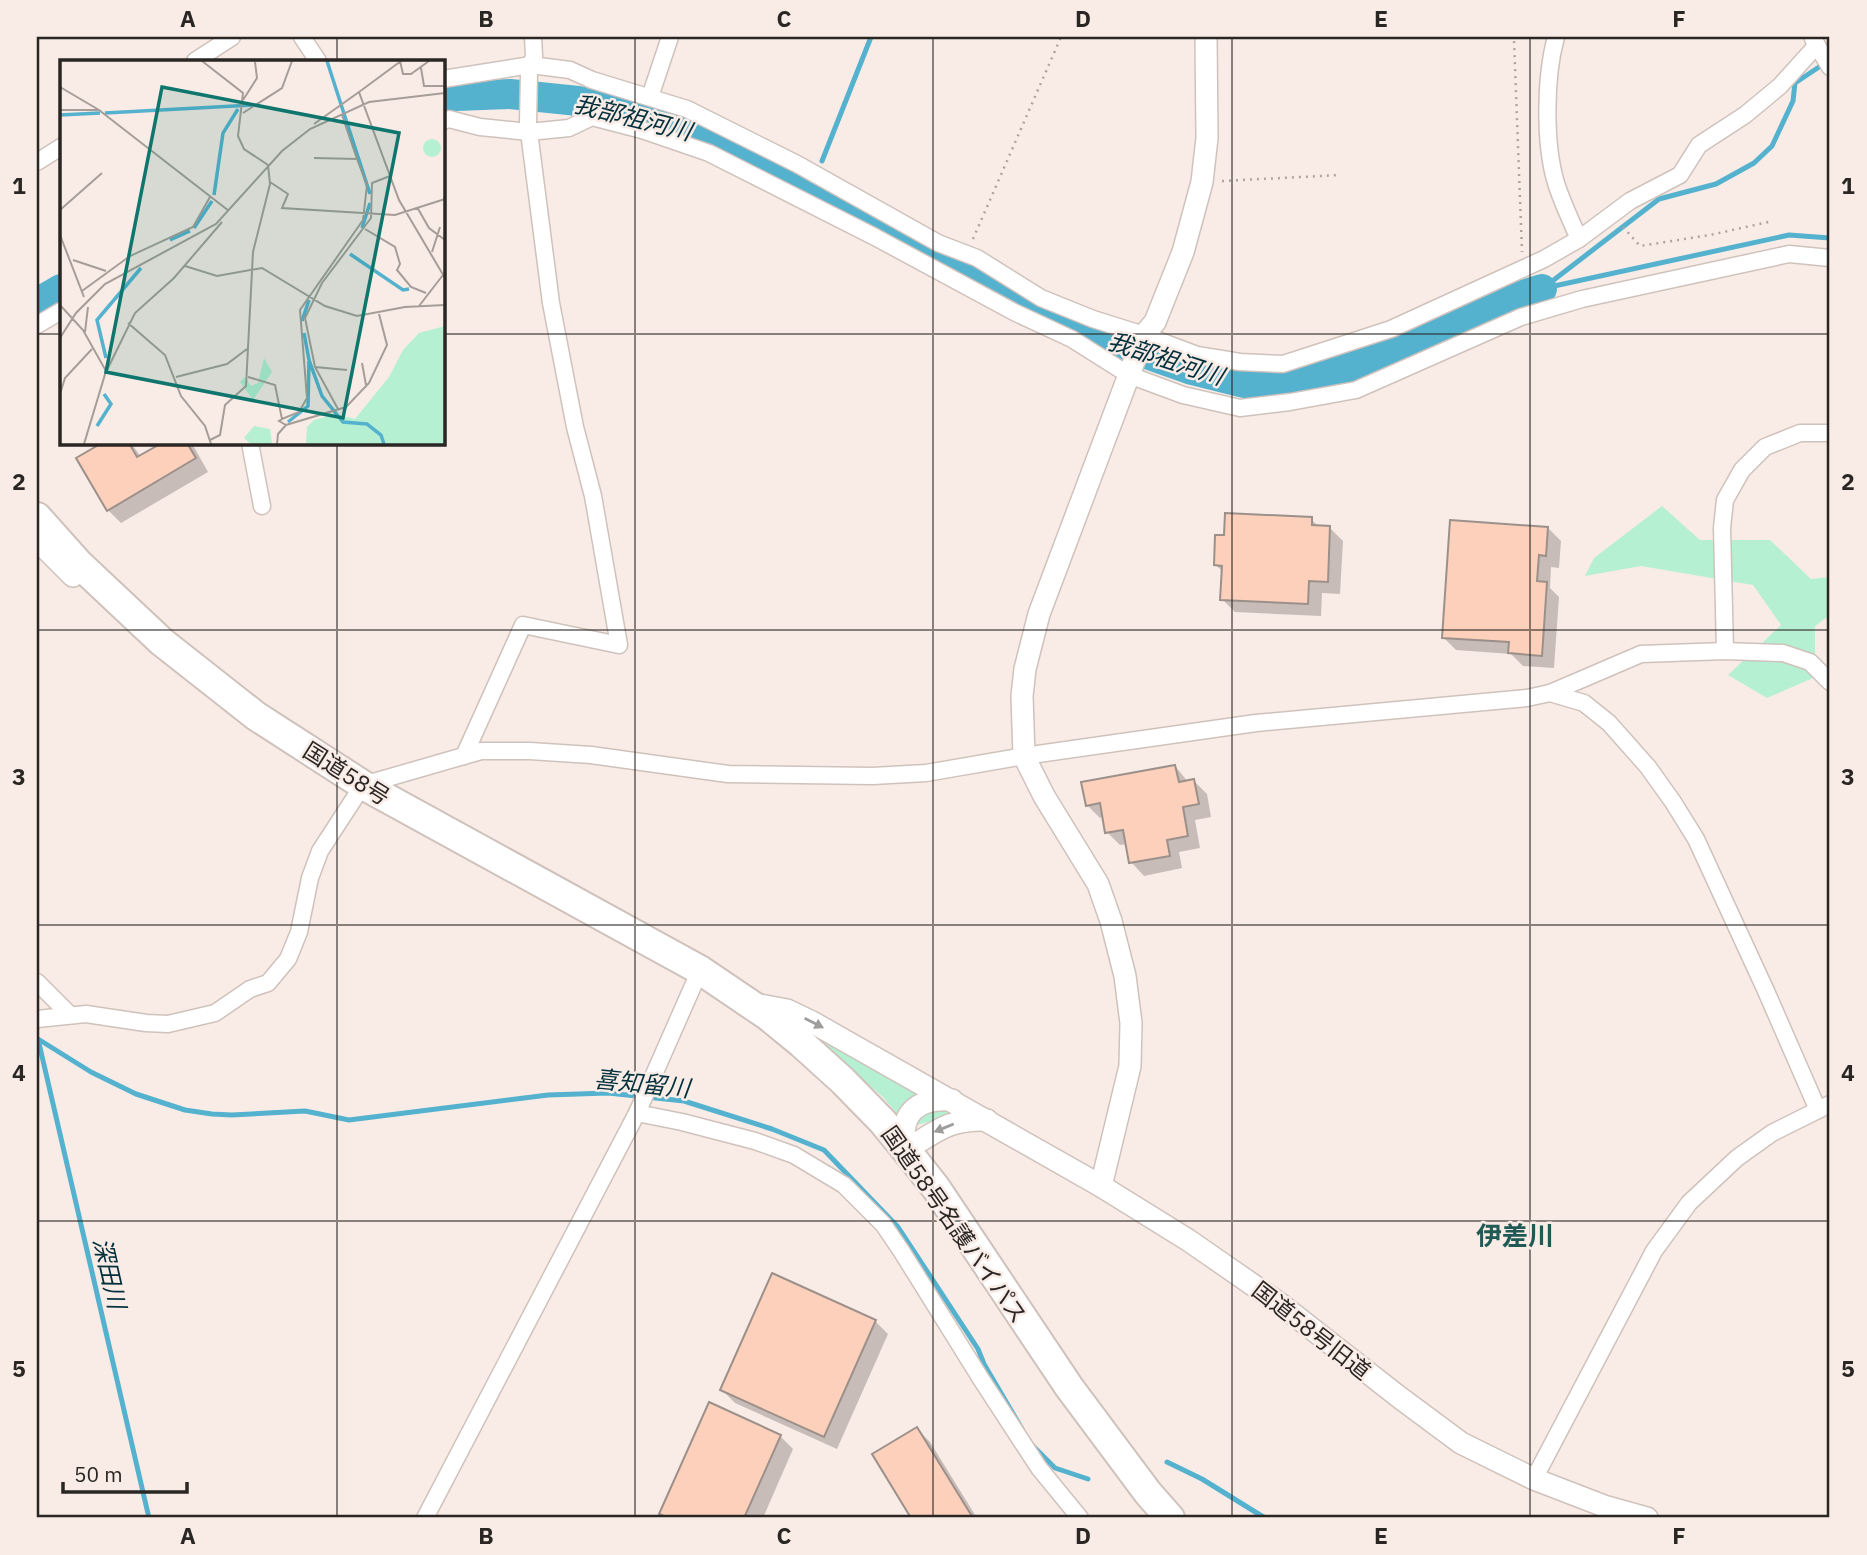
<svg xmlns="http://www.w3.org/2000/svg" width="1867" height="1555" viewBox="0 0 1867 1555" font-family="'IBM Plex Sans','Noto Sans JP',sans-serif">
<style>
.green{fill:#b6f0d2}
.shadow{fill:#0003}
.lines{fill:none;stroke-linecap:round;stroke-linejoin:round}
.stream{stroke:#54b2cf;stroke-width:5}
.river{stroke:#54b2cf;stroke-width:30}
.building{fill:#fdd0bb;stroke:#9c908a;stroke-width:2}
.minor-casing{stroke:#cfc2bc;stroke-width:19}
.tertiary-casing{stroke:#cfc2bc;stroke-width:24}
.trunk-casing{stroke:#cfc2bc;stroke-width:32}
.path{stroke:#aea49f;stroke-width:2.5;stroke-dasharray:2 5;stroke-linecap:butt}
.minor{stroke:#fff;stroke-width:16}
.tertiary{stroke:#fff;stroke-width:21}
.trunk{stroke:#fff;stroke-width:28}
.oneway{fill:#9f9d9c}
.grid{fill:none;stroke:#2a2623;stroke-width:2;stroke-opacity:0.55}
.labels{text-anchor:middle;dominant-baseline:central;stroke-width:5;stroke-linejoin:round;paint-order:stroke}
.street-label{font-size:23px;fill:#2a2623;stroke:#f9ece6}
.water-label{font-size:24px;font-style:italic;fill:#012f3b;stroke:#f9ece6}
.quarter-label{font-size:26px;font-weight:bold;fill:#215a55;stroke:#f9ece6}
.inset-river{fill:none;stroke:#54b2cf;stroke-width:3.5}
.inset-road{fill:none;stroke:#a69d98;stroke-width:2}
.view{fill:#0f766e;fill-opacity:0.15;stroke:#0f766e;stroke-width:3.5}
.inset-edge{fill:none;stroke:#2a2623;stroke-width:3.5}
.neatline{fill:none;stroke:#2a2623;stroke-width:2.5}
.grid-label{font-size:23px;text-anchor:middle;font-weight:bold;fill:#2a2623}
</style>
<rect width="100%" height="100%" fill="#f9ece6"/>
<g class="green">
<path d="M1662,506L1700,540H1770L1811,579L1830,577V615L1815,626V677L1767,698L1728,675L1781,625L1753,585L1641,566L1585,576L1594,558Z"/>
<path d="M809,1031L930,1093L899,1116L883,1097L814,1037Z"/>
<path d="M940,1107L964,1113L913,1126L919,1117Z"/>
</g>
<g class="shadow">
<path d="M105,443H131L141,457L166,443H189L194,447L208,472L121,523L108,510L78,459Z"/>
<path d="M1311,519L1319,527L1330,528L1343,541L1340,594L1322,593L1321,616L1235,612L1222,599L1223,572L1216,565Z"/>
<path d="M1548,528L1561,541L1559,568L1551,567L1550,588L1559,597L1554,668L1523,666L1511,654L1456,650L1443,637Z"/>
<path d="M1175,766L1188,782L1194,781L1207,794L1211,817L1195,820L1200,848L1179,852L1182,868L1144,876L1131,862L1128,844L1120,845L1107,832L1104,817L1100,818L1087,805Z"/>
<path d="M875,1321L888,1334L837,1449L735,1403L722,1390Z"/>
<path d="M917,1429L930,1442L977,1518H913L875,1455Z"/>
<path d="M780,1436L793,1449L763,1518H666L661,1513Z"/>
</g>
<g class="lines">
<g class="stream">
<path d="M822,161L871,37"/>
<path d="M813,191V189"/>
<path d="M1545,288L1789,235L1830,238"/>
<path d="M1542,289L1659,199L1716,184L1754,163L1772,146L1793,101L1795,83L1825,63"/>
<path d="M38,1039L91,1072L136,1094L185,1110L212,1114L232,1115L305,1111L349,1120L548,1095L608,1093L684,1101L772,1129L824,1150L898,1227L978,1349L984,1364L1022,1429"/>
<path d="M38,1039L149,1518"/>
<path d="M1033,1446L1055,1468L1088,1479"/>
<path d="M1167,1462L1202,1479L1265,1518"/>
</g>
<g class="river">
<path d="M443,100L456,96L510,94L578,101L649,116L703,134L1056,317L1130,348L1192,370L1244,383L1280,382L1323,376L1361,363L1500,306L1516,297L1542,289"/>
<path d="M37,303L61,289"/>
</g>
</g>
<g class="building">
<path d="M102,443H129L137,457L162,443H187L196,458L107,511L76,458Z"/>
<path d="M1225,513L1312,517V525L1330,526L1328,582L1309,581L1308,604L1220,600L1222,566L1214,565L1215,535H1224Z"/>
<path d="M1450,520L1548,527L1546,556L1539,555L1537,581L1547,582L1542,656L1508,653L1509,642L1442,638Z"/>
<path d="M1175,765L1179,782L1194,779L1199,804L1183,807L1188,836L1167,840L1170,856L1129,863L1123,830L1105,833L1100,803L1086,806L1081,782Z"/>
<path d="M772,1273L876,1320L824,1437L720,1390Z"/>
<path d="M709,1402L781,1435L744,1518H669L659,1514Z"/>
<path d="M917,1427L973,1518H911L872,1454Z"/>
</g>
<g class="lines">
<g class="minor-casing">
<g id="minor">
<path d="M302,37L318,61"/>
<path d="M1556,37C1545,77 1544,143 1556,183C1562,202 1571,221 1579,239"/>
<path d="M1813,39L1830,67"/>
<path d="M195,61L232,37"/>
<path d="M443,79L531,65L570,70L592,80L687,109L797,164L938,243L977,258L1041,298L1093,319L1144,335L1197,355L1240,362L1283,364L1391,329L1544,259L1579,239L1630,201L1680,175L1699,145L1745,115L1780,86L1817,45"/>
<path d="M650,97L670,37"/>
<path d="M443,121L449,119L480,127L529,132L569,128L592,117L642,130L709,153L875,237L1014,312L1072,339L1129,375L1183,395L1240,408L1290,402L1356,390L1521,317L1582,299L1789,254L1830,258"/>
<path d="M37,162L61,147"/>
<path d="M37,325L61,311"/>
<path d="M250,443L262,506"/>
<path d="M1725,651L1722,528L1725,500L1742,470L1765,447L1800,433H1830"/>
<path d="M1550,693L1584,703L1609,723L1648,767L1673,802L1696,839L1766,991L1818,1110"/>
<path d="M464,756L523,625L619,645L593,496L575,427L551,303L528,124L529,72L534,56L533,37"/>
<path d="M37,982L70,1015"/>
<path d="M37,1019L86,1014L146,1023L168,1024L215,1013L250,989L268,983L288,959L299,932L310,878L320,851L363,785L481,751H530L591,755L728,774L873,776L926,773L1024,756L1256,723L1527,698L1550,693L1641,654L1725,651L1783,653L1810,662L1830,682"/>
<path d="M637,1113L682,1122L755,1141L794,1155L844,1185L883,1224L902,1252L981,1379L1039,1468L1080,1518"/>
<path d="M1534,1479L1654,1251L1689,1203L1737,1158L1772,1133L1830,1104"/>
<path d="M425,1518L637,1113L700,970"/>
</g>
</g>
<g class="tertiary-casing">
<g id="tertiary">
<path d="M37,540L73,576"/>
<path d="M754,1004L787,1010L812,1022L1101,1186L1188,1240L1279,1303L1399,1397L1461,1443L1534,1479L1604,1506L1647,1518"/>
<path d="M952,1100C917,1097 898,1114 906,1150C937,1131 948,1119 987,1120"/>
<path d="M1101,1186L1130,1066L1131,1023L1125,976L1111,921L1098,884L1044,796L1024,756L1022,696L1025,669L1039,614L1144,335L1155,322L1183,252L1202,182L1207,138L1206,37"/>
</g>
</g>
<g class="trunk-casing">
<path id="trunk" d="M37,517L79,564L162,642L256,716L363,785L700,970L768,1016L801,1043L843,1081L883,1122L906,1150L936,1188L1069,1387L1148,1493L1170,1518"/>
</g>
<g class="path">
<path d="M1509,37L1514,40L1522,252"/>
<path d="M1222,181L1340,175"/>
<path d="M1623,227L1640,246L1710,235L1773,221"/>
<path d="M973,239L1061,37"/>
</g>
<use href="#minor" class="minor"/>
<use href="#tertiary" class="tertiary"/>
<use href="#trunk" class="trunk"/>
</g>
<defs><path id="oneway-solid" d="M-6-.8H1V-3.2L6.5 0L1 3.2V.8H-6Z" transform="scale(1.75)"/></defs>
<g class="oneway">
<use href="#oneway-solid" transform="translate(814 1023) rotate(27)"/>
<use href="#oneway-solid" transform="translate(944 1128) rotate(158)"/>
</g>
<path class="grid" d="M337,37V61M635,37V1518M933,37V1518M1232,37V1518M1530,37V1518M37,334H61M443,334H1830M337,443V1518M37,630H1830M37,925H1830M37,1221H1830"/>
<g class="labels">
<g class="street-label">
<text transform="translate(347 773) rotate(32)">国道58号</text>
<text transform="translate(955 1224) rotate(55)">国道58号名護バイパス</text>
<text transform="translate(1312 1330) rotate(38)">国道58号旧道</text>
</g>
<g class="water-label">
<text transform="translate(633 117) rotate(14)">我部祖河川</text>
<text transform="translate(1166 358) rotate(18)">我部祖河川</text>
<text transform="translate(642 1083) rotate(6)">喜知留川</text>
<text transform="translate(110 1273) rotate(77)">深田川</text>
</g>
<g class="quarter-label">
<text x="1515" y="1235">伊差川</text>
</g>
</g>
<g transform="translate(60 60)">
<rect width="385" height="385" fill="#f9ece6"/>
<path d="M363 88a9 9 0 1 1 18 0a9 9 0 1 1-18 0ZM385,266V384H246L247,367L254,360L276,354L295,359L329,317L343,290L359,273ZM204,298L212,312L193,340L180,322L185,317L191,326L198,323ZM194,366L210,369L212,384H191L184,378Z" fill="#b6f0d2"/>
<path class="inset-river" d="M267,1L310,134M45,53L193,45M0,55L40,53M154,135L163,73L178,49M134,168L152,141M302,168L310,143M110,180L130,171M290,194L343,230L349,229M242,261L249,240M244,273L249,300M46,298L37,260L81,208M249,300L262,336L283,362L307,364L321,375L324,384M228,362L248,346L249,301M37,366L51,344L44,334"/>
<path class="inset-road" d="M142,1L183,33L178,76L184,89L208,105L210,124L193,192L186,326L165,345L160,375L150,380M340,1L343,14H351L369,1M341,1L299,32L339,140L385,218M361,8L364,26H385M0,27L39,50L169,151M183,40L197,18L195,2M0,50H38M183,53L222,28L232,1M254,64L299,32M254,98L297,99L282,55M210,122L228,134L222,148L335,155L385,139M357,147L369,168L385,180M0,150L42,113M305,169L335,187L340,204L337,210L351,227L366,233M0,175L24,237M372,192L380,167M13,200L46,211M125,206L157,216L202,208L265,246L297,256L345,247L385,245M22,231L70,196L133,167L150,137M0,245L23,270L46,311L24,384M359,246L383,215M68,263L105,295L121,336L145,366L151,384M25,272L28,247M0,278L16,253L45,224L156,164L222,91L250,69L309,42L385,33M302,303L306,325M255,307L287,310M47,310L75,253L114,218L162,162M116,317L167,304L187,289M188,317L215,325L222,359L219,361L226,365M0,334L5,318L32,289M278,349L255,307L245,258L262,223L311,158L312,123L330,116M222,359L239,352L247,338L240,250L303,160L307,125L297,99M217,384L218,374L226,365L286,347L309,323L327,285L319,254"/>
<path class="view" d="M102,27L339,73L283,358L46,312Z"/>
<rect width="385" height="385" class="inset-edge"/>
</g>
<rect width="1867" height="1555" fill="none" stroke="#f9ece6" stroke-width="77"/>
<path d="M63 1482v10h124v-10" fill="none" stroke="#2a2623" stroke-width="3.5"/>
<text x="74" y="1482" font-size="21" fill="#2a2623" stroke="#f9ece6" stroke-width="5" paint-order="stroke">50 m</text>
<rect x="38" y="38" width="1790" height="1478" class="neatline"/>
<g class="grid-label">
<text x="188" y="27">A</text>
<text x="486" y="27">B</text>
<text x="784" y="27">C</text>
<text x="1083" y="27">D</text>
<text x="1381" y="27">E</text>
<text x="1679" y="27">F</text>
<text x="19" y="194">1</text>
<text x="1848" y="194">1</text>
<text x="19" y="490">2</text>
<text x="1848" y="490">2</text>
<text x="19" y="785">3</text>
<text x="1848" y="785">3</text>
<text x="19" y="1081">4</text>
<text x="1848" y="1081">4</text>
<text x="19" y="1377">5</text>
<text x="1848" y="1377">5</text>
<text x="188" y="1544">A</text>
<text x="486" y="1544">B</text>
<text x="784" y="1544">C</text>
<text x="1083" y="1544">D</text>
<text x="1381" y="1544">E</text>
<text x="1679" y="1544">F</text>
</g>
</svg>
